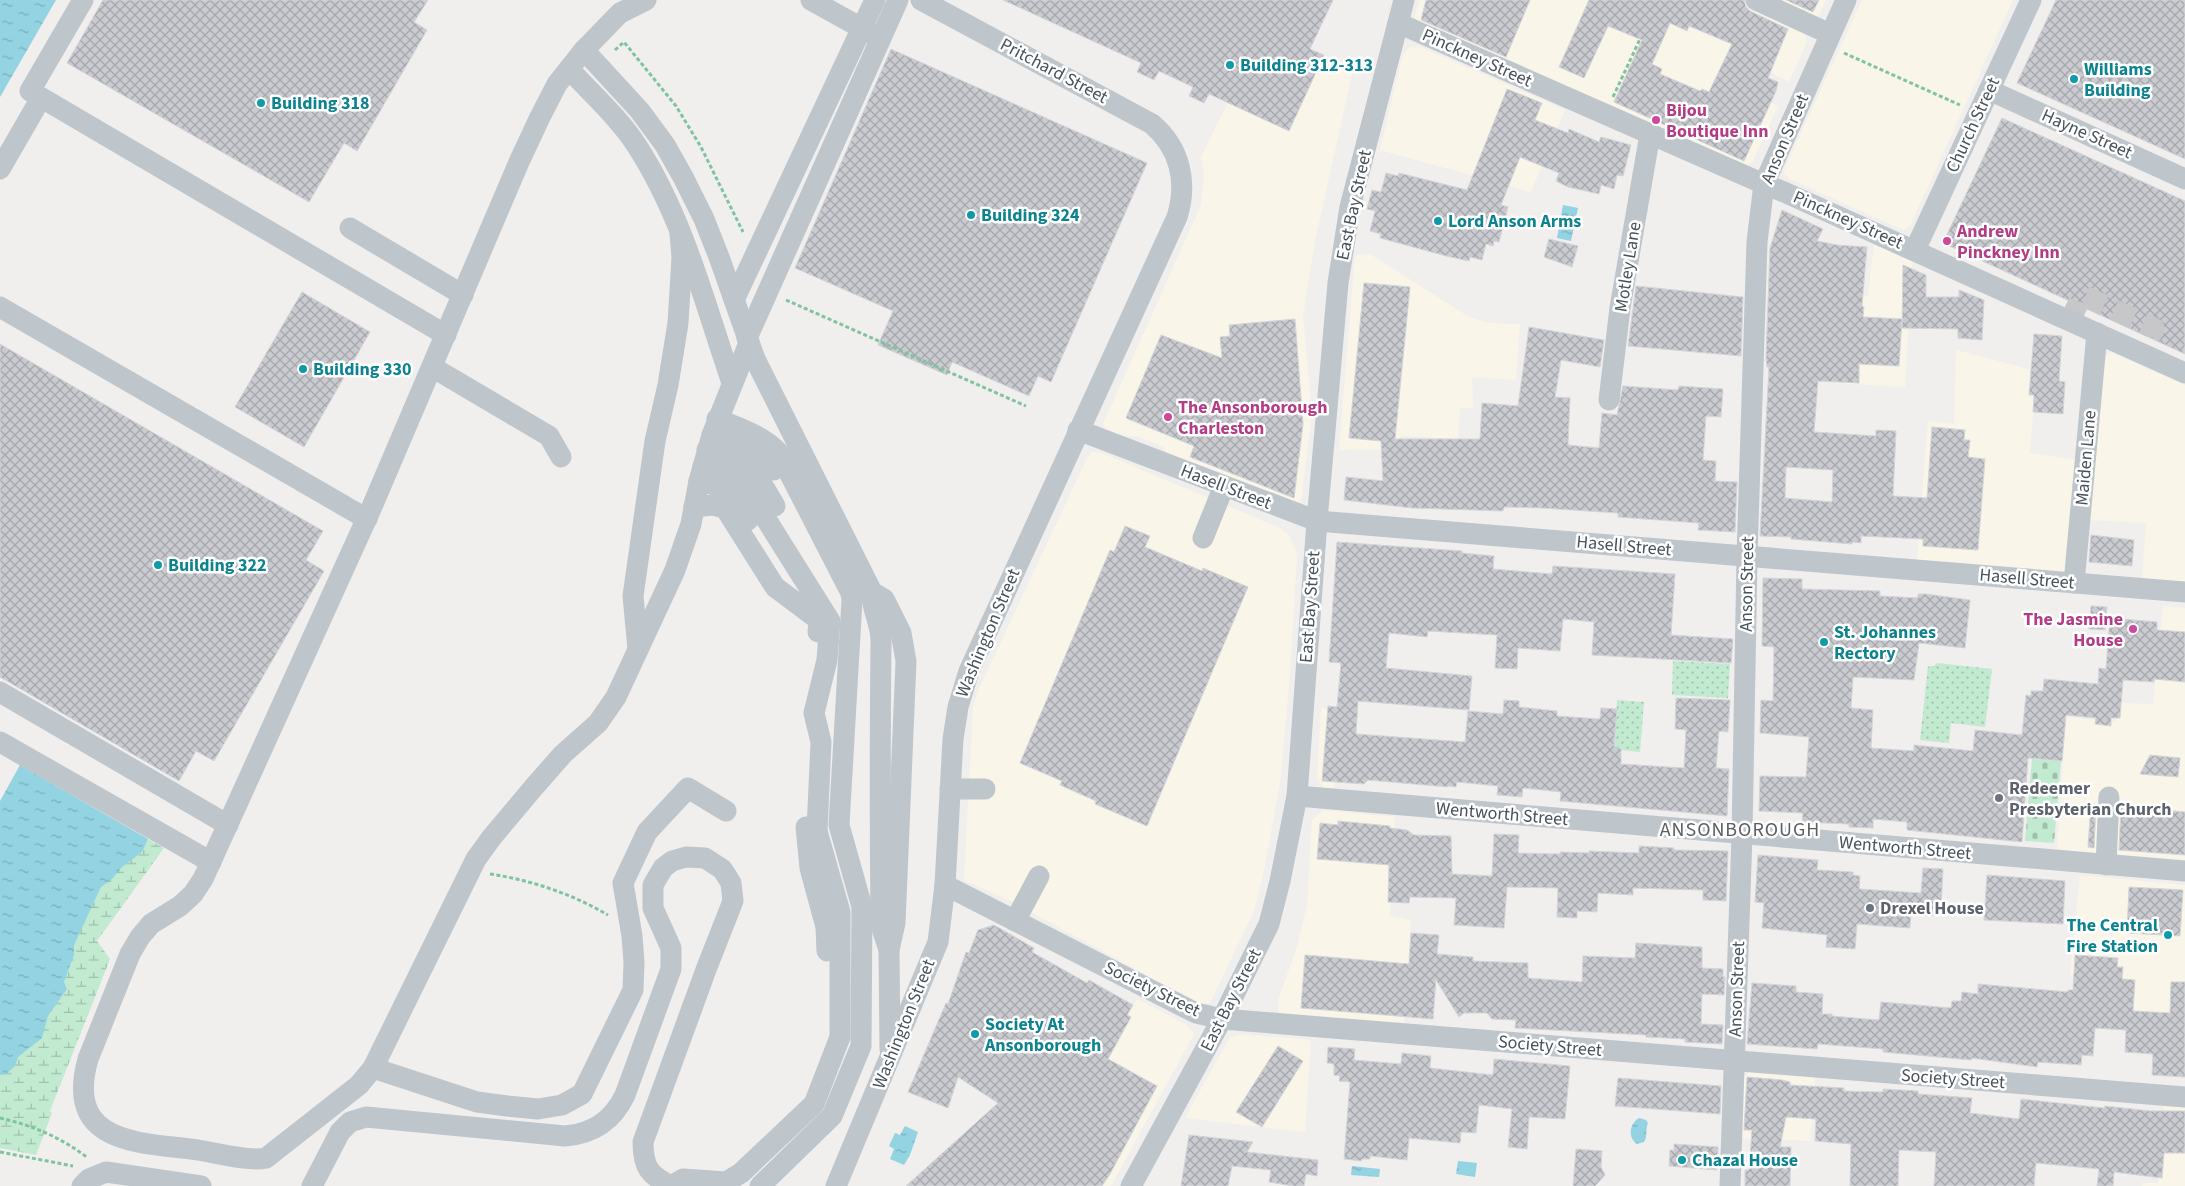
<svg xmlns="http://www.w3.org/2000/svg" width="2185" height="1186" viewBox="0 0 2185 1186" font-family="'Source Sans 3',sans-serif">
<style>
.commercial{fill:#faf5e9}
.wetland{fill:url(#wetland-marsh)}
.cemetery{fill:url(#cemetery-stones)}
.park{fill:url(#park-dots)}
.water{fill:url(#water-ripples)}
.building{fill:url(#building-cross-hatch);stroke:#d3d5d9;fill-rule:evenodd}
.lines{fill:none;stroke-linecap:round;stroke-linejoin:round}
.minor-tunnel{stroke:#c7c7c9;stroke-width:21;stroke-dasharray:21 11;stroke-linecap:butt}
.path{stroke:#7dc49f;stroke-width:3;stroke-dasharray:4 2.5;stroke-linecap:butt}
.minor{stroke:#bec6cc;stroke-width:21}
.culture-dot{fill:#0f9aa8;stroke:#fff;stroke-width:2}
.hotel-dot{fill:#d1479c;stroke:#fff;stroke-width:2}
.worship-dot{fill:#6b7280;stroke:#fff;stroke-width:2}
.labels{text-anchor:middle;dominant-baseline:central;stroke-width:5;stroke-linejoin:round;paint-order:stroke}
.street-label{font-size:18px;fill:#48525a;stroke:#fff}
.culture-label{font-size:18px;font-weight:bold;fill:#0d838f;stroke:#fff;text-anchor:start}
.hotel-label{font-size:18px;font-weight:bold;fill:#b23c85;stroke:#fff;text-anchor:start}
.worship-label{font-size:18px;font-weight:bold;fill:#5b616d;stroke:#fff;text-anchor:start}
.quarter-label{font-size:20px;letter-spacing:1px;fill:#5c5f62;stroke:#fff}
</style>
<defs>
<pattern id="wetland-marsh" width="20" height="14" patternUnits="userSpaceOnUse" patternTransform="scale(1.25)"><rect width="20" height="14" fill="#c1ead0"/><path d="M1 5h8M5 5V1M11 12h8M15 12V8" fill="none" stroke="#9fc0ac"/></pattern>
<pattern id="cemetery-stones" width="16" height="16" patternUnits="userSpaceOnUse" patternTransform="scale(1.25)"><rect width="16" height="16" fill="#c1ead0"/><path d="M2 7V4a2 2 0 0 1 4 0v3zM10 15v-3a2 2 0 0 1 4 0v3z" fill="#9fc0ac"/></pattern>
<pattern id="park-dots" width="8" height="8" patternUnits="userSpaceOnUse" patternTransform="scale(1.25)"><rect width="8" height="8" fill="#c1ead0"/><path d="M2 2h.1M6 6h.1" fill="none" stroke="#9fc0ac" stroke-width="1.8" stroke-linecap="round"/></pattern>
<pattern id="water-ripples" width="26" height="14" patternUnits="userSpaceOnUse" patternTransform="scale(1.25)"><rect width="26" height="14" fill="#93d3e2"/><path d="M2 4q2-2 4 0t4 0M15 11q2-2 4 0t4 0" fill="none" stroke="#7aaeba"/></pattern>
<pattern id="building-cross-hatch" width="8" height="8" patternUnits="userSpaceOnUse" patternTransform="scale(1.25)"><rect width="8" height="8" fill="#c9cbd0"/><path d="M0 0l8 8M0 8l8-8" fill="none" stroke="#a5a7ac"/></pattern>
</defs>
<rect width="100%" height="100%" fill="#f1eeee"/>
<g class="commercial">
<path d="M1420,0H1730L1805,34L1807,42L1789,82L1732,54L1720,77L1778,106L1752,163L1746,167L1414,19Z"/>
<path d="M1768,0H1826L1818,18Z"/>
<path d="M1862,0H2013L1910,226L1903,230L1790,179L1784,174L1785,168Z"/>
<path d="M1264,29L1353,70L1315,241L1303,316L1312,414L1301,500L1298,504L1170,457L1163,447L1136,436L1122,437L1106,429L1103,424L1201,205L1204,175L1201,157Z"/>
<path d="M1418,46L1565,110L1531,192L1380,150L1403,54L1410,47Z"/>
<path d="M1874,244L1912,262L1905,387L1835,383L1839,299L1868,296Z"/>
<path d="M1370,254L1469,317L1489,323L1520,324L1516,380L1472,377L1473,408H1460L1458,439L1400,436L1398,449L1339,450L1355,255Z"/>
<path d="M1956,350L2036,371L2030,453L2078,460L2068,565L2063,573L1917,560L1928,421L1954,424Z"/>
<path d="M2110,352L2185,385V583L2142,580L2146,523L2088,520L2104,364L2106,356Z"/>
<path d="M1092,452H1099L1280,528L1289,535L1297,554L1290,673L1280,784L1262,880L1254,911L1212,999L1209,1003L1204,1004L1194,1001L1013,902L964,880L973,709L978,691L1087,458Z"/>
<path d="M2163,606L2185,608V860L2057,850L2066,717L2115,722L2118,703L2153,704Z"/>
<path d="M1321,708L1343,710L1334,790H1326L1317,779Z"/>
<path d="M1323,810L1395,817L1390,916L1411,920L1404,1025L1283,1016L1278,1011V1001L1298,943L1307,905L1312,820Z"/>
<path d="M2080,875L2185,885V1028L2107,1022L2110,977L2070,975Z"/>
<path d="M1137,999L1187,1025L1194,1034L1111,1186H1015L1083,1101Z"/>
<path d="M1241,1034L1311,1040L1305,1132L1185,1118L1226,1044L1231,1037Z"/>
<path d="M1750,1072L1815,1077L1810,1141L1739,1138L1743,1078Z"/>
<path d="M2164,1106L2185,1107V1186H2142L2143,1183H2158Z"/>
</g>
<path class="wetland" d="M116,821L164,848L97,941L110,959L50,1111L52,1113L36,1155L0,1148V871Z"/>
<path class="cemetery" d="M2032,759L2061,761L2054,843L2025,841Z"/>
<g class="park">
<path d="M1673,661L1730,664L1728,698L1672,695Z"/>
<path d="M1937,663L1992,669L1985,727L1951,723L1949,743L1920,740L1928,666H1934Z"/>
<path d="M1617,700L1644,702L1640,752L1621,750L1614,746Z"/>
</g>
<g class="water">
<path d="M0,0H56L0,97Z"/>
<path d="M1563,205L1578,208L1571,241L1557,238Z"/>
<path d="M20,765L148,839L142,852L122,867L112,879L101,887L74,945V955L64,982L67,989L48,1016L42,1038L18,1057L15,1066L6,1074L0,1075V801Z"/>
<path d="M1639,1118L1646,1120L1648,1123C1645,1130 1648,1136 1644,1142L1637,1144C1627,1137 1630,1123 1639,1118Z"/>
<path d="M905,1126L918,1132L910,1155L904,1165L890,1159L894,1149L889,1146L895,1133L900,1135Z"/>
<path d="M1458,1161L1477,1163L1475,1177L1456,1174Z"/>
<path d="M1352,1166L1380,1169L1379,1177L1351,1175Z"/>
</g>
<g class="building">
<path d="M103,0H428L414,22L427,30L357,151L344,143L309,202L67,63Z"/>
<path d="M1003,0H1333L1310,49L1324,55L1289,131L1209,94L1204,103L1189,96L1193,87L1159,71L1154,80L1137,72L1141,63Z"/>
<path d="M1426,0H1530L1506,57L1421,20Z"/>
<path d="M1589,0H1744L1746,7L1750,11L1788,29L1768,78L1778,82L1776,91L1744,161L1614,102L1642,40L1608,26L1584,78L1559,67ZM1670,23L1687,31L1689,26L1732,44L1709,92L1702,89L1700,91L1660,74L1662,69L1652,64Z"/>
<path d="M1786,0H1819L1813,12Z"/>
<path d="M2056,0H2185V159L2017,83Z"/>
<path d="M891,49L1147,163L1051,382L1038,376L1029,396L952,362L947,375L878,345L893,311L795,268Z"/>
<path d="M1507,89L1542,103L1535,120L1568,133L1569,129L1599,142L1601,137L1631,145L1623,176L1617,175L1614,189L1601,185L1599,194L1568,187L1556,181L1559,173L1520,157L1501,205L1508,207L1499,242L1494,241L1493,246L1486,244L1482,260L1470,257L1469,261L1446,256L1380,238L1381,234L1370,231L1375,211L1367,209L1372,190L1381,192L1386,173L1398,176L1399,173L1467,190Z"/>
<path d="M2002,118L2185,201V354L1943,243Z"/>
<path d="M1782,210L1823,229L1817,241L1837,245L1867,247L1862,306L1864,307L1863,317L1902,319L1899,366L1859,364V383L1818,381L1814,432L1876,436V430L1896,431L1893,496L1927,498L1932,427L1965,430L1964,440H1970L1968,457L1985,459L1978,550L1923,546V539L1861,536V543L1852,542V544L1791,539V537L1760,536L1769,367H1767L1766,358L1770,248ZM1786,467L1833,470L1832,502L1785,498Z"/>
<path d="M1549,239L1578,246L1572,267L1544,257Z"/>
<path d="M1903,265L1926,275V297H1959V290L1984,300L1982,340L1958,338V329L1902,328Z"/>
<path d="M1364,283L1410,287L1395,439H1480L1482,403L1518,406L1529,327L1604,340L1600,367L1561,360L1555,397L1570,398L1568,445L1599,448L1602,413L1617,415L1623,386L1678,390L1679,386L1723,389L1721,417L1706,416L1703,460L1716,461L1715,481L1737,482L1735,532L1698,530L1699,523L1618,517V513L1541,508L1504,507L1503,511L1412,508L1344,500L1346,477L1383,481L1381,441L1349,438Z"/>
<path d="M1636,286L1743,297L1741,356L1628,346Z"/>
<path d="M302,292L370,332L304,447L235,407Z"/>
<path d="M1295,319L1303,424L1294,498L1190,457L1194,446L1126,418L1161,335L1222,358L1220,337L1230,336L1229,325Z"/>
<path d="M2034,334L2062,336L2059,381L2065,382L2063,414L2033,412L2034,395H2029Z"/>
<path d="M0,344L323,531L306,560L324,571L214,761L196,751L179,781L0,677Z"/>
<path d="M1125,526L1150,536L1145,547L1202,571L1203,568L1248,587L1147,826L1095,804L1096,801L1060,785L1062,781L1020,763L1110,550L1114,552Z"/>
<path d="M2091,535L2134,540L2132,566L2089,562Z"/>
<path d="M1337,542L1462,551V553L1494,556L1493,569L1552,574L1553,566L1675,574L1671,635L1733,639L1731,663L1592,655L1594,622L1563,619L1560,651L1518,648L1517,669L1495,668L1497,635L1428,631L1427,637L1389,633L1386,668L1472,676L1469,710L1358,701L1356,734L1465,742L1468,711L1503,714L1504,700L1519,701V707L1557,711V716L1600,719L1601,708L1617,709L1614,746L1621,749V764L1684,768L1686,730L1675,729L1676,698L1730,700L1728,732L1719,731L1716,768L1729,769L1727,816L1560,801L1561,792L1523,788L1522,797L1497,795L1498,786L1457,782L1456,787L1448,786V787L1368,780L1364,784L1322,781L1328,706L1337,707L1341,663L1329,662Z"/>
<path d="M1763,578L1802,579V589L1880,591V596L1918,598V594H1926L1970,600L1965,648L1919,643L1914,680L1853,677L1851,708L1873,710L1871,748L1914,751V745L1973,751L1975,730L2022,735L2026,695L2031,696V691H2043L2044,679L2098,684L2099,668L2106,669L2110,618L2157,622V630L2185,632V682L2154,679V682L2123,680L2120,718H2111V726L2095,724L2096,718L2066,715L2062,761L2028,758L2022,842L1907,830V822L1873,819V828L1849,827V824L1802,822L1803,813L1759,811L1760,776L1806,777L1809,737L1760,733L1761,700L1773,701L1774,647L1762,646Z"/>
<path d="M2091,606L2107,607L2105,630L2089,629Z"/>
<path d="M2150,755L2180,758L2178,777L2140,774Z"/>
<path d="M2091,804H2096L2094,848L2088,847Z"/>
<path d="M2121,806L2185,812V855L2119,850Z"/>
<path d="M1338,821L1390,826V828L1407,830L1414,835L1451,836L1452,874L1492,876L1494,834L1519,835L1518,853L1560,854V852L1589,853V851L1639,853V846L1674,848V850L1728,851L1726,901L1703,900V890L1633,888V895L1598,893L1597,912L1577,911V918L1557,917L1558,888L1507,887L1504,928L1454,925L1456,898L1410,897L1409,903L1388,902L1389,865L1317,859L1320,823L1338,825Z"/>
<path d="M1758,855L1818,860L1817,870L1853,872V875L1860,876L1859,889L1921,893L1923,868L1943,869L1941,908L1936,907L1935,916L1911,914L1910,928L1857,924L1855,949L1826,947L1827,935L1762,928L1764,903L1755,902Z"/>
<path d="M1987,875L2065,881L2063,924L1984,920Z"/>
<path d="M2129,887L2183,890L2180,936L2127,933Z"/>
<path d="M994,925L1034,948L1032,952L1087,983L1089,980L1133,1005L1127,1015L1131,1017L1108,1059L1157,1086L1110,1174L1102,1186H906L998,1103L958,1077L948,1108L908,1092L946,1003L948,1004L966,952L969,953L978,930Z"/>
<path d="M1411,933L1439,935L1437,954L1473,957V961L1528,963V978L1582,982L1583,956L1635,958L1636,943L1702,947V968L1723,969V977H1725L1724,995L1702,994L1701,1024L1723,1025L1722,1044L1685,1042V1039L1646,1037V1035L1515,1028L1516,1020L1492,1019L1487,1013H1464L1459,1017L1436,980L1433,1019L1301,1008L1305,955L1409,964Z"/>
<path d="M2075,955L2118,958L2117,967H2123L2122,979L2135,980L2133,1011L2170,1013L2171,982H2185V1077L2152,1075L2153,1054L2125,1052L2126,1030L2095,1028L2093,1056L2082,1055L2081,1065L2038,1062L2037,1067L1972,1058L1971,1060L1883,1052V1049L1818,1044L1817,1049L1747,1044L1752,983L1796,986V992L1823,994L1822,1014H1832V1016L1879,1020L1881,1002L1951,1008L1952,1001H1961L1962,992L1978,994V984L2068,992V990H2073Z"/>
<path d="M1278,1046L1303,1061L1262,1127L1236,1112Z"/>
<path d="M1328,1047L1355,1049L1354,1060L1401,1064L1402,1053L1431,1056L1430,1068L1493,1075L1494,1059L1570,1066L1565,1119L1529,1117L1527,1149L1508,1147L1512,1109L1479,1105L1476,1133L1461,1132L1460,1143L1409,1138L1407,1160L1370,1156V1159H1362L1361,1161L1344,1159L1350,1082L1339,1081L1340,1076L1334,1075V1064L1327,1063Z"/>
<path d="M1747,1077L1782,1080L1790,1082V1085L1844,1088V1091L1883,1092V1089L1918,1091V1094L1972,1098L1970,1113L2019,1119L2021,1099L2104,1108L2105,1106L2150,1111H2185V1153H2164L2162,1178L2114,1172L2113,1186H2097L2099,1169L2036,1163L2034,1186H1934L1936,1152L1899,1150L1898,1186H1850L1851,1144L1815,1141L1816,1119L1786,1117L1780,1147H1791L1790,1186H1745V1170H1749L1752,1130H1744Z"/>
<path d="M1618,1078L1721,1086L1720,1114L1615,1106Z"/>
<path d="M1189,1135L1253,1142L1247,1152L1318,1160L1317,1176L1306,1174L1304,1186H1292L1269,1182L1271,1170L1232,1166L1228,1186H1181Z"/>
<path d="M1674,1144L1718,1147L1717,1170L1669,1166L1670,1150H1674Z"/>
<path d="M1576,1149L1602,1151L1601,1167L1605,1175L1595,1186H1573Z"/>
</g>
<g class="lines">
<path class="minor-tunnel" d="M2070,321L2082,295L2154,328L2142,354"/>
<g class="path">
<path d="M615,50L624,42L676,106L701,147L743,232"/>
<path d="M1844,53L1960,105"/>
<path d="M1613,97L1640,39"/>
<path d="M786,300L1026,406"/>
<path d="M490,874C531,880 572,894 608,915"/>
<path d="M0,1118C32,1125 62,1138 88,1158"/>
<path d="M0,1152L73,1166"/>
</g>
<g class="minor">
<path d="M83,0L30,91L446,335"/>
<path d="M646,0L620,13L584,50L557,84L540,117L519,162L371,509L203,879L193,894L180,906L151,924L140,937L130,954L88,1059C64,1145 139,1142 198,1150C216,1153 250,1162 266,1158L359,1085L373,1068L476,859L492,837L534,787L563,754L598,723L616,697L675,570L691,524L699,481L712,435L749,343"/>
<path d="M811,0L874,35"/>
<path d="M1756,0L1830,34"/>
<path d="M1398,23L1764,184L1784,192L2185,373"/>
<path d="M584,50L640,111L665,145L683,177L704,219L719,257L755,359L872,592C871,609 881,623 881,640C880,735 880,830 881,925L889,950"/>
<path d="M569,69C592,94 619,118 637,146C683,217 705,304 732,383"/>
<path d="M1989,90L2185,179"/>
<path d="M0,169L41,98"/>
<path d="M350,228L463,295"/>
<path d="M1915,250L2031,0"/>
<path d="M734,300L875,0"/>
<path d="M0,307L367,519"/>
<path d="M747,338L898,0"/>
<path d="M432,367L549,436L561,457"/>
<path d="M1609,400L1620,308L1650,134"/>
<path d="M717,419C739,428 762,435 779,453L851,593L852,600L839,825L862,907L861,1046L832,1116L760,1186"/>
<path d="M1078,430L1317,521L2185,592"/>
<path d="M712,435C736,442 759,449 774,470"/>
<path d="M707,450C749,461 754,470 775,506"/>
<path d="M699,481C732,488 731,492 748,520"/>
<path d="M694,507L713,505L725,508L775,587L819,620L818,632"/>
<path d="M1203,538L1224,486"/>
<path d="M2074,583L2097,333"/>
<path d="M872,592L884,599L901,633L906,661L895,923L889,950L890,1050"/>
<path d="M638,649L633,596L655,441L668,385L678,323L682,257L680,234"/>
<path d="M0,692L228,825"/>
<path d="M0,742L211,862"/>
<path d="M950,789H985"/>
<path d="M1297,796L2185,871"/>
<path d="M806,827L810,868L826,927L827,951"/>
<path d="M2106,865L2109,797"/>
<path d="M945,885L1196,1013L1222,1019L2185,1097"/>
<path d="M1015,921L1039,876"/>
<path d="M373,1068L477,1102L507,1106L538,1109L562,1105L582,1094L633,990L634,962L632,936L623,883L647,832L688,788L726,811"/>
<path d="M82,1186L89,1179L106,1172L201,1186"/>
<path d="M312,1186L340,1132L350,1122L366,1117L565,1136C593,1134 613,1120 625,1095L671,969V948L653,908V885L663,868L672,861L686,857L705,858L722,869L726,875L731,883L733,901L707,967L643,1142C643,1167 649,1175 671,1186"/>
<path d="M671,1186L683,1179L726,1182L741,1173L814,1104L840,1037V912L817,831L821,742L814,713L827,660L830,621L744,484L731,474L703,466"/>
<path d="M836,1186L938,942L945,885L953,739L958,707L969,671L1177,217C1188,182 1180,148 1152,124L921,0"/>
<path d="M1131,1186L1222,1019L1269,924L1280,881L1297,796L1317,521L1338,283L1350,207L1404,0"/>
<path d="M1730,1186L1742,835L1747,556L1757,242L1764,184L1846,0"/>
</g>
</g>
<g class="culture-dot">
<circle cx="1230" cy="65" r="5"/>
<circle cx="2074" cy="79" r="5"/>
<circle cx="261" cy="103" r="5"/>
<circle cx="971" cy="215" r="5"/>
<circle cx="1438" cy="221" r="5"/>
<circle cx="303" cy="369" r="5"/>
<circle cx="158" cy="565" r="5"/>
<circle cx="1824" cy="642" r="5"/>
<circle cx="2168" cy="935" r="5"/>
<circle cx="975" cy="1034" r="5"/>
<circle cx="1682" cy="1160" r="5"/>
</g>
<g class="hotel-dot">
<circle cx="1656" cy="120" r="5"/>
<circle cx="1947" cy="241" r="5"/>
<circle cx="1168" cy="417" r="5"/>
<circle cx="2133" cy="629" r="5"/>
</g>
<g class="worship-dot">
<circle cx="1999" cy="798" r="5"/>
<circle cx="1870" cy="908" r="5"/>
</g>
<g class="labels">
<g class="street-label">
<text transform="translate(1477 58) rotate(24)">Pinckney Street</text>
<text transform="translate(1054 71) rotate(28)">Pritchard Street</text>
<text transform="translate(1973 125) rotate(-65)">Church Street</text>
<text transform="translate(2087 134) rotate(24)">Hayne Street</text>
<text transform="translate(1785 139) rotate(-67)">Anson Street</text>
<text transform="translate(1354 205) rotate(-78)">East Bay Street</text>
<text transform="translate(1848 220) rotate(24)">Pinckney Street</text>
<text transform="translate(1628 267) rotate(-81)">Motley Lane</text>
<text transform="translate(2086 458) rotate(-85)">Maiden Lane</text>
<text transform="translate(1226 487) rotate(21)">Hasell Street</text>
<text transform="translate(1624 546) rotate(5)">Hasell Street</text>
<text transform="translate(2027 579) rotate(5)">Hasell Street</text>
<text transform="translate(1747 584) rotate(-89)">Anson Street</text>
<text transform="translate(1310 607) rotate(-86)">East Bay Street</text>
<text transform="translate(988 633) rotate(-67)">Washington Street</text>
<text transform="translate(1502 814) rotate(5)">Wentworth Street</text>
<text transform="translate(1905 848) rotate(5)">Wentworth Street</text>
<text transform="translate(1152 989) rotate(26)">Society Street</text>
<text transform="translate(1737 989) rotate(-88)">Anson Street</text>
<text transform="translate(1231 1000) rotate(-63)">East Bay Street</text>
<text transform="translate(904 1024) rotate(-68)">Washington Street</text>
<text transform="translate(1550 1046) rotate(5)">Society Street</text>
<text transform="translate(1953 1079) rotate(4)">Society Street</text>
</g>
<g class="culture-label">
<text x="1240" y="65">Building 312-313</text>
<text x="2084" y="69">Williams<tspan x="2084" dy="21">Building</tspan></text>
<text x="271" y="103">Building 318</text>
<text x="981" y="215">Building 324</text>
<text x="1448" y="221">Lord Anson Arms</text>
<text x="313" y="369">Building 330</text>
<text x="168" y="565">Building 322</text>
<text x="1834" y="632">St. Johannes<tspan x="1834" dy="21">Rectory</tspan></text>
<text x="2158" y="925" text-anchor="end">The Central<tspan x="2158" dy="21">Fire Station</tspan></text>
<text x="985" y="1024">Society At<tspan x="985" dy="21">Ansonborough</tspan></text>
<text x="1692" y="1160">Chazal House</text>
</g>
<g class="hotel-label">
<text x="1666" y="110">Bijou<tspan x="1666" dy="21">Boutique Inn</tspan></text>
<text x="1957" y="231">Andrew<tspan x="1957" dy="21">Pinckney Inn</tspan></text>
<text x="1178" y="407">The Ansonborough<tspan x="1178" dy="21">Charleston</tspan></text>
<text x="2123" y="619" text-anchor="end">The Jasmine<tspan x="2123" dy="21">House</tspan></text>
</g>
<g class="worship-label">
<text x="2009" y="788">Redeemer<tspan x="2009" dy="21">Presbyterian Church</tspan></text>
<text x="1880" y="908">Drexel House</text>
</g>
<g class="quarter-label">
<text x="1740" y="830">ANSONBOROUGH</text>
</g>
</g>
</svg>
